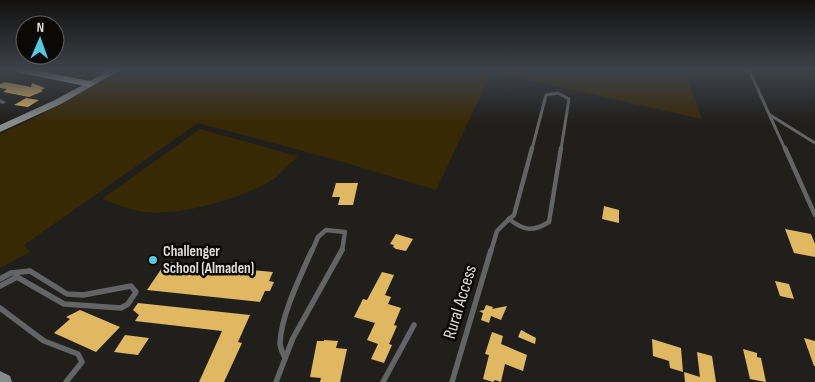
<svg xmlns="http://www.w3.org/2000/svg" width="815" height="382" viewBox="0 0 815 382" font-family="'Sofia Sans Condensed',sans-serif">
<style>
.green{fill:#382905}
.building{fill:#e1b862}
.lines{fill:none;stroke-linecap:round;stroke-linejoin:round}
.lane-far2{stroke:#626465;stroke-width:3}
.lane-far1{stroke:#626465;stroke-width:4.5}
.lane{stroke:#626465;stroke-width:5.5}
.street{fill:#626465;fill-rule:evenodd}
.secondary{fill:#888b8c;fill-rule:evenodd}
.primary{fill:#a5aaab;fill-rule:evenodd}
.poi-dot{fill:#56c9e0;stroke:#0a0908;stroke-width:2}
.labels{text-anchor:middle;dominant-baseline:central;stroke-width:5;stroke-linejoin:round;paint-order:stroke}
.poi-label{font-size:15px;font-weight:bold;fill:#dfdedc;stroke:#0a0908;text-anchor:start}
.near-street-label{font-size:18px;fill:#dfdedc;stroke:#0a0908}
</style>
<rect width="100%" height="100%" fill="#211f1c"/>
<g class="green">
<path d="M123,70H685L702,119L492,72L436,190L333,159L198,123L24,245L30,252L0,268V134L37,117Z"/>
<path d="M200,129L298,156C289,163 282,174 272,180C241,199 175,218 138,211C126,208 114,204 102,199Z"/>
</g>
<g class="building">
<path d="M5,82L31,87L32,83L45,88L41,90L43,91L41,92L29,97L3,92L7,89L0,88V84Z"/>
<path d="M26,98L39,100L28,107L14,105Z"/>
<path d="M336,183H358L353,205H338L340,197H332Z"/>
<path d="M604,206L619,210V223L602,219Z"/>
<path d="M785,229L811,234L815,244V257L794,253Z"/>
<path d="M396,234L413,239L406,251L396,249L393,247L394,245L390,244Z"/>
<path d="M166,262L273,272L269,281L274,282L270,291H265L260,302L147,290Z"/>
<path d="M382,272L394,275L385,295L391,297L388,304L401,308L394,325L397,326L389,344L392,345L384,363L371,359L378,344L367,340L375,323L354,317L363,299L367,300Z"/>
<path d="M775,281L789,284L794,299L780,296Z"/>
<path d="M138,303L250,315L238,342L242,343L224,382H199L222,331L135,321L139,315L133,310Z"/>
<path d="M486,305L493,307L492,309L507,306L501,320L491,316L489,323L481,320L483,313L479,311L484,310Z"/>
<path d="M80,310L120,327L96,352L54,333L70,319L66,317Z"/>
<path d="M521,330L536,338L535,344L518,337Z"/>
<path d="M492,332L503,336L501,344L527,355L523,371L505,364L501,382L495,380L493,382L483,379L489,355L485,354Z"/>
<path d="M125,335L149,338L138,355L114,352Z"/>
<path d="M804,338L815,341V366H814Z"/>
<path d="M652,339L681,348L683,372L670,368L669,361L653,356Z"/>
<path d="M324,340L338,341L336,348L347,349L340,382H320L321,378L310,377L317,341H324Z"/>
<path d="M743,349L757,353V357L761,358L766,382L750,379Z"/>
<path d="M697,352L712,356L716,382H685L684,372L700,377Z"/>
</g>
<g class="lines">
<g class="lane-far2">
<path d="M749,70L785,149"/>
<path d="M770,115L815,143"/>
<path d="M532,149L546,95L558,93L569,99L561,149"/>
</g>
<g class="lane-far1">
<path d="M785,148L815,215"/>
<path d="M509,219C524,231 533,232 549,222L561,148"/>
<path d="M509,219L514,215L532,148"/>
<path d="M312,251L318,237L326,230L345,232L342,251"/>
<path d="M491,251L497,231L509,219"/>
</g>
<g class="lane">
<path d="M0,279L11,273L30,271L67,294L83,295L131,286L136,292L128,304L121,308L64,304L17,277L0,286"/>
<path d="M0,308L44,341L78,354L82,362L66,382"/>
<path d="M285,358C283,353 280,348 280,343C281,315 301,275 312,250"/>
<path d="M276,382L293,338L342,250"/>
<path d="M383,382L414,325"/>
<path d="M452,382L491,250"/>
</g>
<path class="street" d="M0,99L6,102L3,104L0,103Z"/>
<g class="secondary">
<path d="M110,70H120L61,104L0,132V125L55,100Z"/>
<path d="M0,371L10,376L12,382H0Z"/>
</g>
<path class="primary" d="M17,70H33L90,81L95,84L90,87L21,73Z"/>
</g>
<linearGradient id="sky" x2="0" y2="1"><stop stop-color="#12110f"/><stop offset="0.57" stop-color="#3d424b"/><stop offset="1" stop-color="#3d424b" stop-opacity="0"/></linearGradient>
<rect width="815" height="123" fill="url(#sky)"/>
<circle class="poi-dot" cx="153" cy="260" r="5"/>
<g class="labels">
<g class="poi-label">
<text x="163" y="251">Challenger<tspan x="163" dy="17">School (Almaden)</tspan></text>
</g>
<g class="near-street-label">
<text transform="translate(460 302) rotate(-73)">Rural Access</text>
</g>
</g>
<g transform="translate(40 40) rotate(2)"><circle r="24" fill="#0a0908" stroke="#5f5e5d"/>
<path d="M0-4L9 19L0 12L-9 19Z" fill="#56c9e0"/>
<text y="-8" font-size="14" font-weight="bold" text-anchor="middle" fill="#dfdedc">N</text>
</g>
</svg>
